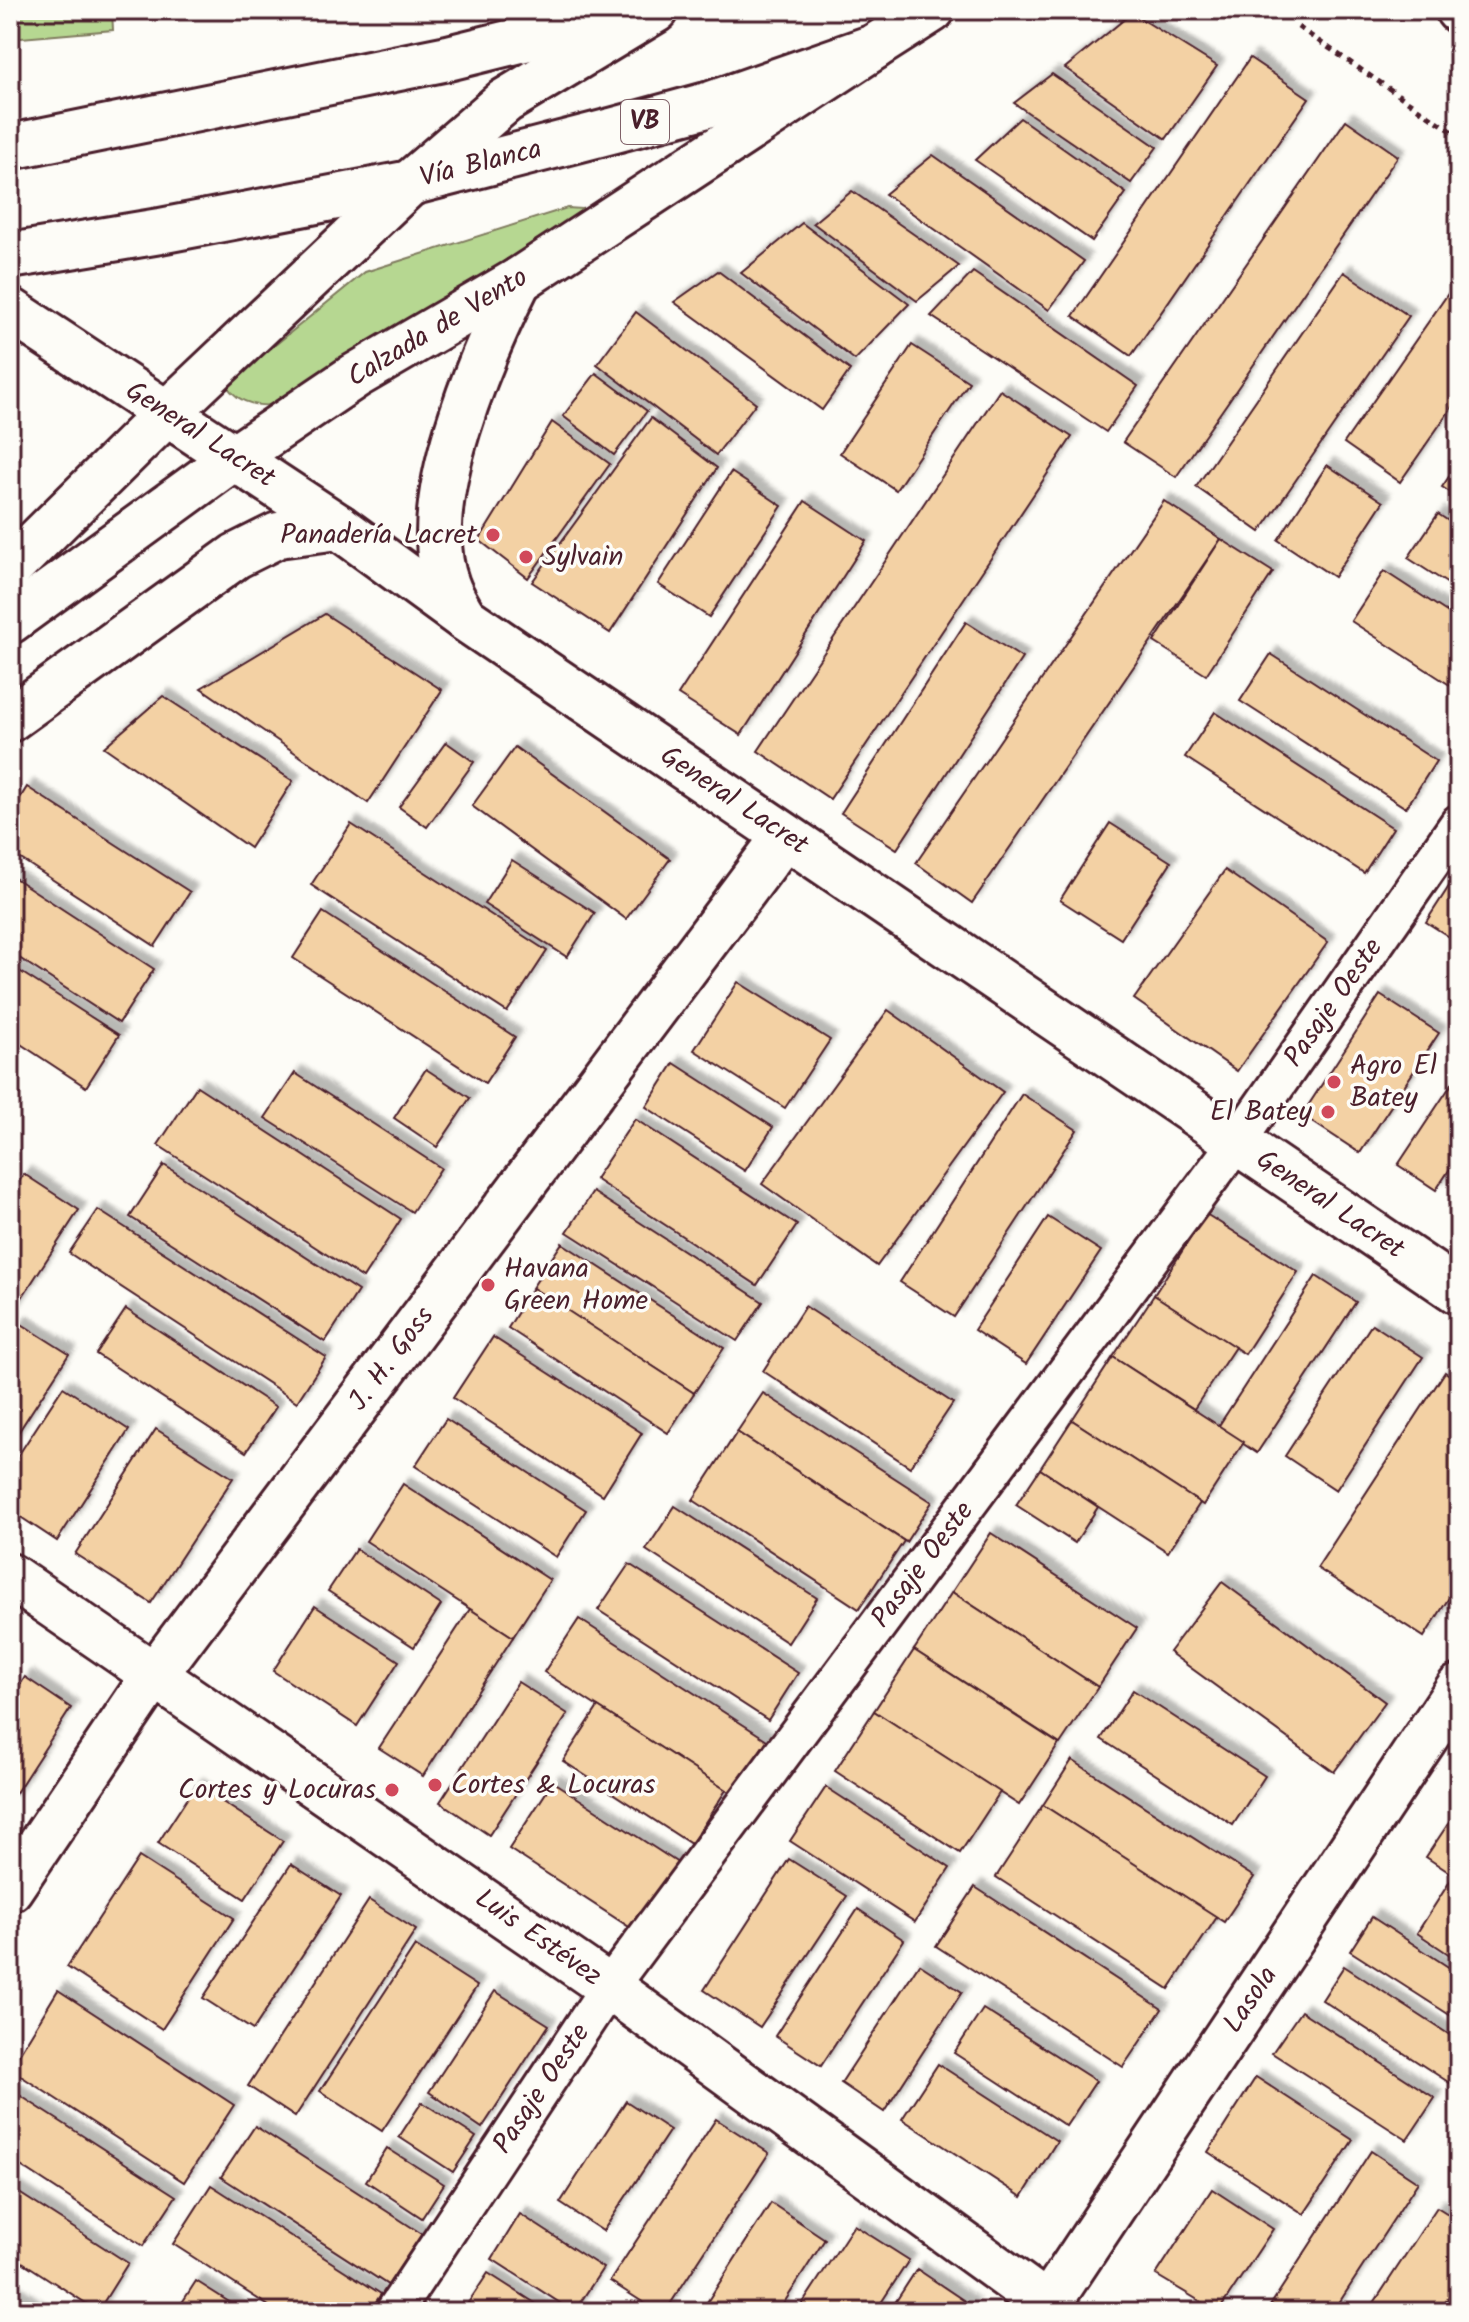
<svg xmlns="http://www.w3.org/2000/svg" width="1469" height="2322" viewBox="0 0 1469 2322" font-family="Kalam,sans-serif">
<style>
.green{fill:#b6d791;stroke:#807b5e;stroke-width:2}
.building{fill:#f3d1a4;stroke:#4a1f2b;stroke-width:2;filter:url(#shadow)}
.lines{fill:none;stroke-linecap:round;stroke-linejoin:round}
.lane-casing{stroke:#4a1f2b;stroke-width:42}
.street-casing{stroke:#4a1f2b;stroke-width:50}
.secondary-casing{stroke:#4a1f2b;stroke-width:50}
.primary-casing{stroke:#4a1f2b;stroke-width:50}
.path{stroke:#4a1f2b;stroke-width:5;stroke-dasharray:6 6;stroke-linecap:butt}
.lane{stroke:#fdfcf7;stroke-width:36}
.street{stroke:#fdfcf7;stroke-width:44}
.secondary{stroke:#fdfcf7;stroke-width:44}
.primary{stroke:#fdfcf7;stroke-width:44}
.poi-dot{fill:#d1495b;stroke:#fdfcf7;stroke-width:3}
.labels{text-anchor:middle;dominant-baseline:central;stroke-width:7;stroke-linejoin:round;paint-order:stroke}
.shield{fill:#fdfcf7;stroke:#806168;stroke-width:2}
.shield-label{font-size:26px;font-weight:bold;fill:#4a1f2b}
.street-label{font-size:28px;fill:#4a1f2b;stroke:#fdfcf7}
.poi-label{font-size:28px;fill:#4a1f2b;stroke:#fdfcf7;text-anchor:start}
</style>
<defs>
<filter id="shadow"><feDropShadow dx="7" dy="-7" stdDeviation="2" flood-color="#0004"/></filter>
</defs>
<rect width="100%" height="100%" fill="#fdfcf7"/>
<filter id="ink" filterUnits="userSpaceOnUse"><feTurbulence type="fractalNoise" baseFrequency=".0125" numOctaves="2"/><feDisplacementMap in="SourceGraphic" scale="16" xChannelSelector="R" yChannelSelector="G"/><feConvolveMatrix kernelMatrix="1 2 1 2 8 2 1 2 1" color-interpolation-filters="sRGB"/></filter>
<g filter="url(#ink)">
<g class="green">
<path d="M10,10H112L113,30L10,39Z"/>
<path d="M567,208L599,210L292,405C266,406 242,409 226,385L365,272Z"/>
</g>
<g class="building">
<path d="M1132,13L1217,66L1166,139L1065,68Z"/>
<path d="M1250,58L1309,98L1131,356L1073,316Z"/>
<path d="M1052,74L1157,147L1131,183L1014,103Z"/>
<path d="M1020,118L1126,193L1092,241L975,160Z"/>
<path d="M1346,120L1398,156L1176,477L1123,442Z"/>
<path d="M933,155L1084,261L1049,310L885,194Z"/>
<path d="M852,191L959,266L917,301L813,223Z"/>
<path d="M802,223L909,304L855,360L741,273Z"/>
<path d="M718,271L850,370L822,410L674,302Z"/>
<path d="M973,272L1138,386L1106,432L931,316Z"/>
<path d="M1344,272L1409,316L1260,532L1196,487Z"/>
<path d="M1459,278V397L1400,482L1344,443Z"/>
<path d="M636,312L756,403L716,455L597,364Z"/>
<path d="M912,345L969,382L896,490L840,453Z"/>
<path d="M596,373L647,411L614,455L563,416Z"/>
<path d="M1000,390L1072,437L830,799L758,751Z"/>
<path d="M651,418L717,468L610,633L532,582Z"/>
<path d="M552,422L610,464L528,578L479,540Z"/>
<path d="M1459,462V498L1442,487Z"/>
<path d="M1327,465L1383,502L1334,577L1278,540Z"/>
<path d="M731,472L782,506L709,617L658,584Z"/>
<path d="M805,501L866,541L741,735L678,695Z"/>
<path d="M1164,501L1221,539L972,903L916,863Z"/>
<path d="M1438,514L1459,528V591L1408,558Z"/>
<path d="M1221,539L1273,572L1206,675L1154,642Z"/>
<path d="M1384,571L1459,620V691L1351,621Z"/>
<path d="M325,614L442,690L368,803L201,688Z"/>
<path d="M966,622L1022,658L897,849L841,813Z"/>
<path d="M1271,654L1436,761L1406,808L1240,701Z"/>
<path d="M163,696L293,781L250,848L104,747Z"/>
<path d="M1215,712L1393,828L1364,873L1185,757Z"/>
<path d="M446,742L474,762L427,827L399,807Z"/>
<path d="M515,747L670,859L626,919L472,806Z"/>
<path d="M27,787L190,892L155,946L10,852V814Z"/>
<path d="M1110,823L1171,862L1121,939L1060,900Z"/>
<path d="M351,824L547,951L507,1012L311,885Z"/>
<path d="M512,860L595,913L567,957L484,904Z"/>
<path d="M1225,870L1328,942L1237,1071L1134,999Z"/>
<path d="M1459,871V943L1426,922Z"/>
<path d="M10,875L154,969L119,1023L10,952Z"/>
<path d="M323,912L515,1037L485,1083L293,958Z"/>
<path d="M10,965L119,1035L86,1087L10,1037Z"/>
<path d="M738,982L830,1040L785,1108L694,1050Z"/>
<path d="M1380,995L1439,1033L1360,1153L1302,1115Z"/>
<path d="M888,1010L1003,1092L877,1266L762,1184Z"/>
<path d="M674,1063L773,1127L745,1171L646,1107Z"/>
<path d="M426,1069L470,1098L437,1147L394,1118Z"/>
<path d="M295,1073L441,1168L412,1212L265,1118Z"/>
<path d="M1459,1073V1155L1436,1190L1398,1165Z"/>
<path d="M197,1086L401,1219L363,1278L158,1145Z"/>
<path d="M1022,1094L1077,1130L954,1317L900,1282Z"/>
<path d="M635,1119L797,1225L757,1285L595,1179Z"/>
<path d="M164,1165L358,1291L325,1342L130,1217Z"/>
<path d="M24,1174L79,1210L10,1316V1195Z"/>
<path d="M1459,1189V1211L1449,1204Z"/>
<path d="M593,1192L763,1302L737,1341L567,1232Z"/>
<path d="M98,1210L326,1357L297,1402L69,1253Z"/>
<path d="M1206,1214L1298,1272L1245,1354L1154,1295Z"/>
<path d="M1048,1217L1101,1251L1026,1364L974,1330Z"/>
<path d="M562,1243L724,1348L694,1393L532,1288Z"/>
<path d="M1316,1276L1356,1302L1257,1453L1218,1427Z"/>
<path d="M533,1288L694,1393L668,1433L508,1328Z"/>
<path d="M1154,1295L1235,1347L1194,1409L1113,1357Z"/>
<path d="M805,1306L953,1403L910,1467L763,1371Z"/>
<path d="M126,1309L276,1407L246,1452L96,1354Z"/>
<path d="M20,1323L69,1354L10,1445V1339Z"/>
<path d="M1372,1324L1423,1357L1336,1490L1285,1456Z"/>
<path d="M493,1337L642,1433L603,1495L453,1398Z"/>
<path d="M1113,1357L1244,1442L1203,1505L1072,1420Z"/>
<path d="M1445,1372L1459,1381V1582L1424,1637L1317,1568Z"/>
<path d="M63,1387L129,1430L57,1541L10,1510V1468Z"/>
<path d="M763,1393L932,1502L906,1542L737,1432Z"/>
<path d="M446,1419L586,1510L556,1557L415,1466Z"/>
<path d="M1072,1420L1200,1503L1168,1552L1040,1469Z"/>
<path d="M156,1429L233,1478L151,1603L75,1554Z"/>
<path d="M737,1432L904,1541L859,1609L693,1500Z"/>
<path d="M1040,1469L1098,1507L1075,1543L1016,1505Z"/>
<path d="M403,1484L550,1580L513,1637L366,1541Z"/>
<path d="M675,1506L817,1598L788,1643L646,1550Z"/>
<path d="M991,1533L1137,1628L1098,1687L952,1592Z"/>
<path d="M356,1549L441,1605L414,1647L328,1591Z"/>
<path d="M629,1564L798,1673L768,1720L598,1610Z"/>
<path d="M1222,1582L1385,1702L1334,1772L1169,1652Z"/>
<path d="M952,1592L1098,1687L1060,1744L914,1650Z"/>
<path d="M315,1606L399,1661L357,1726L273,1671Z"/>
<path d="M470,1609L513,1637L423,1776L379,1748Z"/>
<path d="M579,1619L767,1740L732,1794L544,1672Z"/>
<path d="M914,1650L1059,1744L1019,1805L874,1711Z"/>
<path d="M25,1677L71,1708L10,1802V1690L15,1693Z"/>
<path d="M518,1682L568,1714L489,1835L440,1802Z"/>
<path d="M1133,1690L1265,1776L1233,1825L1101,1739Z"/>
<path d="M598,1707L726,1790L691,1844L563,1761Z"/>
<path d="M874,1711L1000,1792L960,1853L835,1771Z"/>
<path d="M1072,1760L1254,1877L1224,1922L1043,1805Z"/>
<path d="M553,1782L681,1865L637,1932L509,1849Z"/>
<path d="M196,1785L283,1841L245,1899L158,1843Z"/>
<path d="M826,1787L950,1868L915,1922L790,1841Z"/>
<path d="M1043,1805L1217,1917L1169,1989L996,1877Z"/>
<path d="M1458,1809L1459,1810V1879L1426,1857Z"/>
<path d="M139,1857L234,1918L162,2029L67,1967Z"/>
<path d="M789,1859L847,1896L760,2027L704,1990Z"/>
<path d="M291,1864L341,1896L253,2030L203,1998Z"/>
<path d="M1454,1875L1459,1879V1961L1417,1933Z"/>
<path d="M975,1887L1162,2009L1123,2067L936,1946Z"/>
<path d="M369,1900L416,1930L295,2117L248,2086Z"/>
<path d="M858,1909L904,1940L821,2066L775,2036Z"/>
<path d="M1372,1917L1459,1974V2021L1350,1951Z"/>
<path d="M415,1946L477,1986L382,2131L320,2091Z"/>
<path d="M919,1964L962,1992L884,2112L841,2083Z"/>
<path d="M1344,1966L1459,2041V2089L1322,2000Z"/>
<path d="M58,1990L234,2105L184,2182L10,2069Z"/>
<path d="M495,1991L549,2025L482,2128L429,2092Z"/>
<path d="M983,2009L1096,2081L1066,2126L954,2053Z"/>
<path d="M1301,2011L1435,2098L1407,2140L1272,2053Z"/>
<path d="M938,2064L1057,2141L1022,2197L902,2119Z"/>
<path d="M1256,2077L1353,2140L1304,2214L1208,2152Z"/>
<path d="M10,2089L176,2196L143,2246L10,2159Z"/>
<path d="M626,2101L670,2130L603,2231L560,2203Z"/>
<path d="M422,2102L476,2137L453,2172L399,2137Z"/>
<path d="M716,2119L769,2153L665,2312H658L610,2281Z"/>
<path d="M255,2126L422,2234L388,2285L221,2177Z"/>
<path d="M387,2148L444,2184L422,2218L366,2181Z"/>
<path d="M1371,2151L1418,2182L1333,2312H1266Z"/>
<path d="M211,2185L381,2294L369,2312H278L173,2244Z"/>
<path d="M10,2187L128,2263L98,2311L10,2254Z"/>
<path d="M1212,2189L1273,2229L1218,2312L1156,2275Z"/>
<path d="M771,2203L825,2239L778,2312H705L702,2310Z"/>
<path d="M1437,2207L1459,2221V2281L1439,2312H1368Z"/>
<path d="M520,2214L603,2268L574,2312L492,2259Z"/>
<path d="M854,2225L909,2260L875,2312H797Z"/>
<path d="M917,2269L972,2306L968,2312H889Z"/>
<path d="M488,2273L549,2312H462Z"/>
<path d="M196,2281L245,2312H176Z"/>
<path d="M10,2292L40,2312H10Z"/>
</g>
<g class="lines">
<g class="lane-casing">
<path id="lane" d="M394,2312L609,1987L1237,1142L1459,823"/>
</g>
<g class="street-casing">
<g id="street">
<path d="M10,1576L609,1987L1057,2312"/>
<path d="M10,1889L155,1674L785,836"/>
<path d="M1043,2312L1459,1687"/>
</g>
</g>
<g class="secondary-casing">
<g id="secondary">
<path d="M1458,10L1459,11"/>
<path d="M10,310L339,527L464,618L1459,1292"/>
</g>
</g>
<g class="primary-casing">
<g id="primary">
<path d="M10,147L448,58L621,15"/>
<path d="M10,256L160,231L410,183L615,130L711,104L874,47L932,10"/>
<path d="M10,568L166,414L410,183L505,101L656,10"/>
<path d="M464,618C458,607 451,597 447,585C416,503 482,354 519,280"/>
<path d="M10,621L235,457L355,376L519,280L874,47"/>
<path d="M10,719L236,556L278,535L339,527"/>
</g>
</g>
<path class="path" d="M1298,27L1459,136"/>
<use href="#lane" class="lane"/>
<use href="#street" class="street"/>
<use href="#secondary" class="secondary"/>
<use href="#primary" class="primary"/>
</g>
</g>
<g class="poi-dot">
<circle cx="493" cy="535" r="8"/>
<circle cx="526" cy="557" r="8"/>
<circle cx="1334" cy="1082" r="8"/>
<circle cx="1328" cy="1112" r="8"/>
<circle cx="488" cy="1285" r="8"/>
<circle cx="435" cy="1785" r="8"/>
<circle cx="392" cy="1790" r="8"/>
</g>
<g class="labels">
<rect class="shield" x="621" y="100" width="48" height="44" rx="6"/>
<g class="shield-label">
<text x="645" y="122">VB</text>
</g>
<g class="street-label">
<text transform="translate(481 164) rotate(-14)">Vía Blanca</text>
<text transform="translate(438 328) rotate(-31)">Calzada de Vento</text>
<text transform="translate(200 435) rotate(33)">General Lacret</text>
<text transform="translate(734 801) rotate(34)">General Lacret</text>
<text transform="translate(1334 1003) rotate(-55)">Pasaje Oeste</text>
<text transform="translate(1330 1205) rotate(34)">General Lacret</text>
<text transform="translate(392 1359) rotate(-53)">J. H. Goss</text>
<text transform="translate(923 1565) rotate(-53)">Pasaje Oeste</text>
<text transform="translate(538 1938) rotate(35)">Luis Estévez</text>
<text transform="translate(1251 2000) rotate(-56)">Lasola</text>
<text transform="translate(542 2089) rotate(-56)">Pasaje Oeste</text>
</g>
<g class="poi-label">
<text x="477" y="535" text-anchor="end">Panadería Lacret</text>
<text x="542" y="557">Sylvain</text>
<text x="1350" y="1066">Agro El<tspan x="1350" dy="32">Batey</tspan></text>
<text x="1312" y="1112" text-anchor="end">El Batey</text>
<text x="504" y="1269">Havana<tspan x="504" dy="32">Green Home</tspan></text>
<text x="451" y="1785">Cortes &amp; Locuras</text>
<text x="376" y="1790" text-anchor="end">Cortes y Locuras</text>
</g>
</g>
<rect width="1469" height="2322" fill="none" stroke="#fdfcf7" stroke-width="40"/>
<rect x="20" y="20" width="1429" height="2282" fill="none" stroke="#4a1f2b" stroke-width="3" filter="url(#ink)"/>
</svg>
